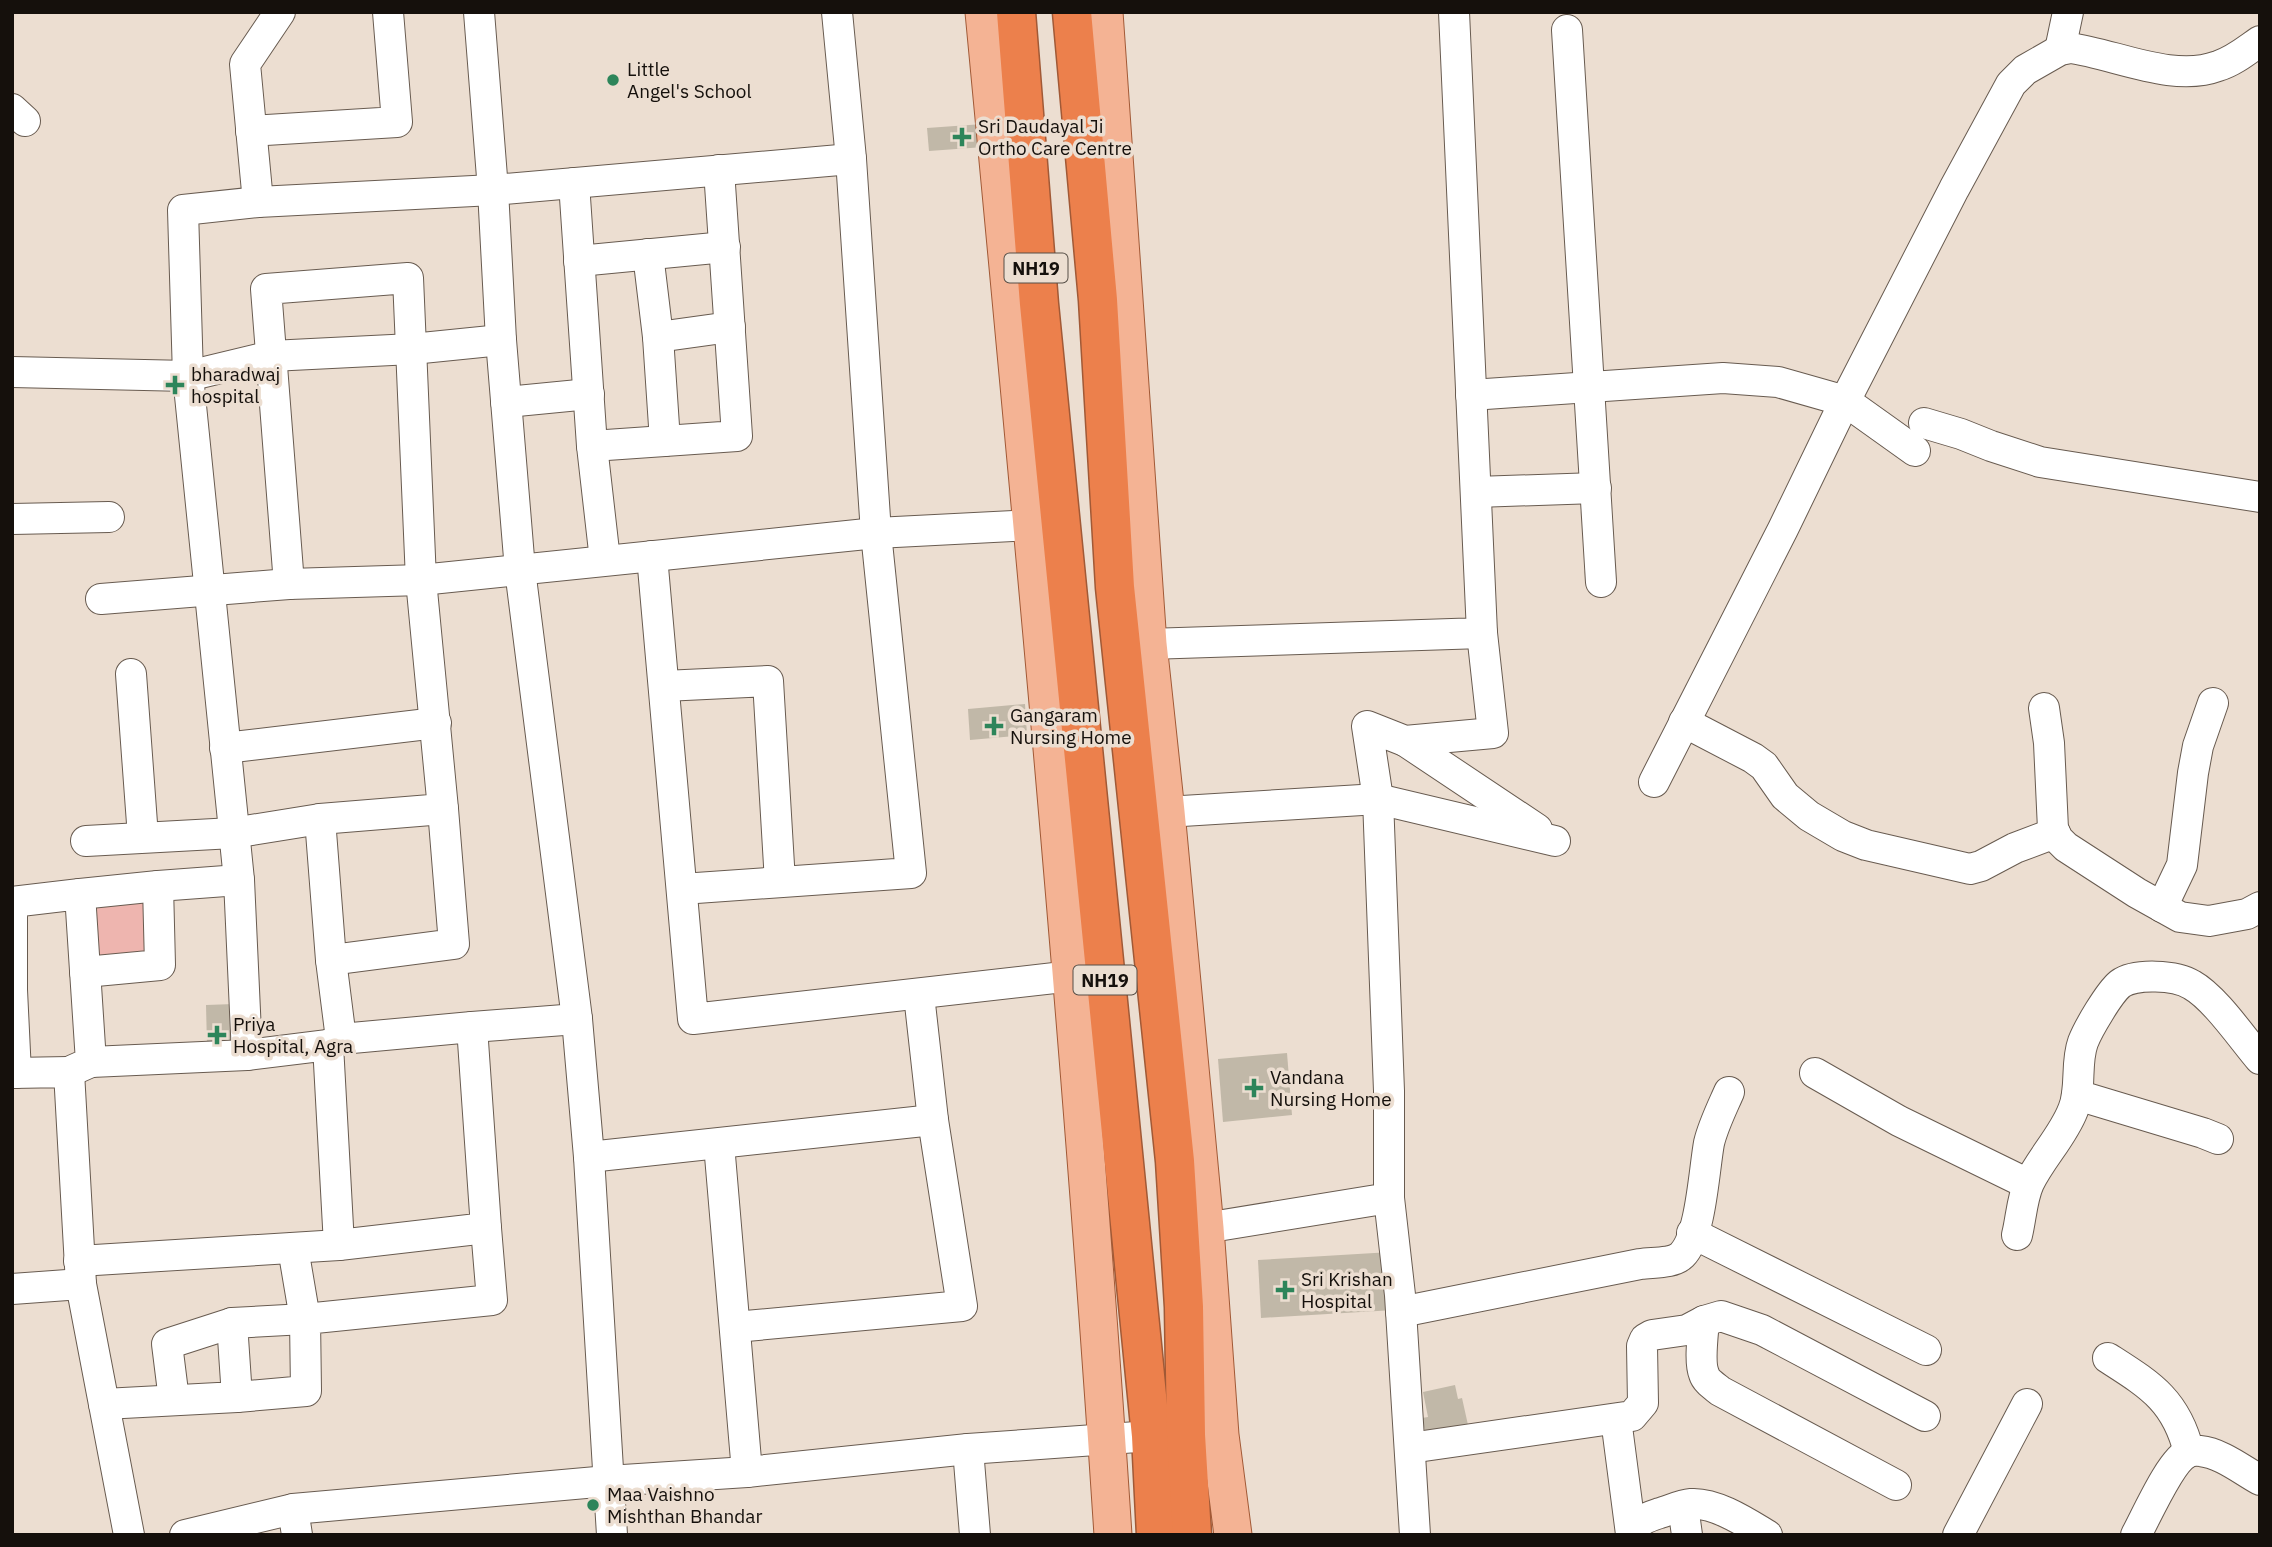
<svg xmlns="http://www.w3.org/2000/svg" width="2272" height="1547" viewBox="0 0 2272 1547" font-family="'IBM Plex Sans',sans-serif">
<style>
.green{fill:#eeb5af}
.building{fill:#c1b8a8}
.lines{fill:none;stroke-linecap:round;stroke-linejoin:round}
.minor-casing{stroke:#685b50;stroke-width:32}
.major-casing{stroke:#a15936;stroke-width:39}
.highway-casing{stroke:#a15936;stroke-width:41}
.minor{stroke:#fff;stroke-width:30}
.major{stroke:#f4b394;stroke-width:37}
.highway{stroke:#ec804c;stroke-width:38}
.poi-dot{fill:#2d855a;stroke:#ecded1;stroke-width:2.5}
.labels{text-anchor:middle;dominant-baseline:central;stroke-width:7;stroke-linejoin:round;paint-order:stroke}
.shield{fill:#ecded1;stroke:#564e47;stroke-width:2}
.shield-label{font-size:18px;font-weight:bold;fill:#15100c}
.poi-label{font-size:19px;fill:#15100c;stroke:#ecded1;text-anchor:start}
</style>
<rect width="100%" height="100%" fill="#ecded1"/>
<path class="green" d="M150,895L152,955L93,960L90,899Z"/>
<g class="building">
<path d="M983,124L984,147L929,151L927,128Z"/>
<path d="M1025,704L1027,735L970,740L968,709Z"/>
<path d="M234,1004L236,1044L207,1046L206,1005Z"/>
<path d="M1287,1053L1292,1115L1223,1122L1218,1059Z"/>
<path d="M1391,1252L1394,1310L1261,1318L1258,1260Z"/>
<path d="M1455,1385L1458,1399L1462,1398L1470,1434L1427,1440L1422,1418L1428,1417L1423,1392Z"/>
</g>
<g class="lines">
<g class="minor-casing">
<g id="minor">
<path d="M479,12L493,190L501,340L520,570L577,1019L589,1157L612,1535"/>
<path d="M1567,30L1601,582"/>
<path d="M2060,50L2068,12"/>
<path d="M12,109L25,121"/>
<path d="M251,131L397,122L388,12"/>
<path d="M574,183L592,446L737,436L719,170"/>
<path d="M258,202L245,64L280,12"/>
<path d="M648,254L658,337L665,441"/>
<path d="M579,261L725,247"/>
<path d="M658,337L730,327"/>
<path d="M12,372L188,376L271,356L412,349L501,340"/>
<path d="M1471,395L1723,378L1778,382L1845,401L1915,451"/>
<path d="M506,402L589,394"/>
<path d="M1924,423L1961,434L1991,446L2040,462L2260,497"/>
<path d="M592,446L605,560"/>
<path d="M1476,492L1596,488"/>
<path d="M12,519L109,517"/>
<path d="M652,556L693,1019L1072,976"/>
<path d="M101,599L289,584L421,580L876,533L1033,525"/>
<path d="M1148,644L1482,633L1454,12"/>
<path d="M131,674L143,837"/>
<path d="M664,686L768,681L780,882"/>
<path d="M2044,708L2049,743L2053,829L2058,839L2066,847L2137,893L2180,917L2209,921L2247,914L2260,907"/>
<path d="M1684,722L1753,758L1764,766L1785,796L1809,816L1843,836L1866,845L1970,869L1981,866L2015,848L2055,833"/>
<path d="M1405,741L1537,829"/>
<path d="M225,748L436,723"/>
<path d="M1654,782L1783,529L1845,401L1954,189L2011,84L2025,70L2060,50L2070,48C2115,54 2173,83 2218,66C2234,61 2247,50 2260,41"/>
<path d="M1166,812L1378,799L1555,841"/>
<path d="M320,819L331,960L341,1039"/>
<path d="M86,841L233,833L320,819L443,809L421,580L408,278L266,289L289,584"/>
<path d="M682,889L911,873L876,533L851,159L837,12"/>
<path d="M80,894L158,886"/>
<path d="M2162,907L2182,865L2193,773L2198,746L2213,703"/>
<path d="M331,960L454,944L443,809"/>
<path d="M85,972L160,965L158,886L239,880"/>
<path d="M472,1027L577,1019"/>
<path d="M328,1045L341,1039L472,1027L486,1228L339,1245"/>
<path d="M247,1055L239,880L188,376L183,210L258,202L493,190L851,159"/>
<path d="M12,1073L69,1072L81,1284L129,1535"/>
<path d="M16,1073L12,990V902L80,894L91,1062L73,1070"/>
<path d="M1815,1073L1899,1121L2028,1184"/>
<path d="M2077,1095L2203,1133L2218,1139"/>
<path d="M719,1144L747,1472"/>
<path d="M589,1157L933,1120"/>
<path d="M1389,1198L1400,1295L1415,1535"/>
<path d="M1205,1228L1389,1198V1091L1378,799L1367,726L1405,741L1493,733L1482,633"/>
<path d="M1692,1233L1926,1350"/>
<path d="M2017,1235C2021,1219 2022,1198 2029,1183C2041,1158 2063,1136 2073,1110C2082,1089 2075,1064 2083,1042C2088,1029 2109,993 2120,984C2135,973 2176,975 2192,985C2215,998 2242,1038 2260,1059"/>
<path d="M79,1261L339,1245L328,1045L247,1055L91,1062"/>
<path d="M12,1289L81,1284"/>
<path d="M1401,1312L1640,1264C1653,1262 1673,1264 1682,1255C1701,1236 1704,1170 1709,1143C1713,1126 1722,1108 1729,1092"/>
<path d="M1704,1321C1703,1334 1699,1362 1704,1374C1706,1381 1714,1386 1720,1391L1896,1485"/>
<path d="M735,1327L962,1306L933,1120L919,995"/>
<path d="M2108,1358C2150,1385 2176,1400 2189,1452"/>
<path d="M237,1397L306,1391L305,1319L492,1300L486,1228"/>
<path d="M174,1400L167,1344L232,1323"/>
<path d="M104,1404L237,1397L232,1323L305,1319L293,1248"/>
<path d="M1616,1419L1631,1534"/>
<path d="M1410,1448L1632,1416L1643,1403L1642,1346L1645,1339L1652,1335L1687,1330L1704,1321L1721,1316L1762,1330L1925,1416"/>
<path d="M968,1449L975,1535"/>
<path d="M1683,1506L1687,1535"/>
<path d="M293,1509L297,1535"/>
<path d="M185,1535L293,1509L608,1481L747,1472L968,1449L1151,1436"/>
<path d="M1632,1535C1637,1520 1645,1518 1660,1513C1670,1510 1681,1505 1691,1504C1715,1502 1747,1523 1767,1535"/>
<path d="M1958,1535L2027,1404"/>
<path d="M2136,1535C2146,1517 2171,1459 2189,1452C2193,1450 2197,1451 2200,1451C2221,1453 2242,1470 2260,1480"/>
</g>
</g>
<g class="major-casing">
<g id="major">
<path d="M984,12C1032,519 1080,1026 1113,1535"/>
<path d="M1104,12L1148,644L1166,812L1205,1228L1220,1435L1233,1535"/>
</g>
</g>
<g class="highway-casing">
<g id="highway">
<path d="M1016,12L1039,304L1151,1436L1156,1535"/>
<path d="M1072,12L1098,300L1115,587L1175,1161L1184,1307L1186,1435L1192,1535"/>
</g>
</g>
<use href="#minor" class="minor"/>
<use href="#major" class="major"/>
<use href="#highway" class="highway"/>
</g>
<g class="poi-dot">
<circle cx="613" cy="80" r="7"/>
<path d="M958.5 126.5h7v7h7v7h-7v7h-7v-7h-7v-7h7z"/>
<path d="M171.5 374.5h7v7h7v7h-7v7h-7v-7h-7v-7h7z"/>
<path d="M990.5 715.5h7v7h7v7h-7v7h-7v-7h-7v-7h7z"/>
<path d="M213.5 1024.5h7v7h7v7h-7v7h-7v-7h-7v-7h7z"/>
<path d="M1250.5 1077.5h7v7h7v7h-7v7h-7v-7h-7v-7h7z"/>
<path d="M1281.5 1279.5h7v7h7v7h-7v7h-7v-7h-7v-7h7z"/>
<circle cx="593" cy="1505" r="7"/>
</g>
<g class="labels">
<g class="shield">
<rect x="1004.5" y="253.5" width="63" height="29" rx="5"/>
<rect x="1073.5" y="965.5" width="63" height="29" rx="5"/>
</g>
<g class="shield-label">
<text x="1036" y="268">NH19</text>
<text x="1105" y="980">NH19</text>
</g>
<g class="poi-label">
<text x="627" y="69">Little<tspan x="627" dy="22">Angel's School</tspan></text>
<text x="978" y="126">Sri Daudayal Ji<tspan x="978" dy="22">Ortho Care Centre</tspan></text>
<text x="191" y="374">bharadwaj<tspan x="191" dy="22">hospital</tspan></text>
<text x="1010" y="715">Gangaram<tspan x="1010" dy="22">Nursing Home</tspan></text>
<text x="233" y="1024">Priya<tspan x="233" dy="22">Hospital, Agra</tspan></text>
<text x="1270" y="1077">Vandana<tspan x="1270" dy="22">Nursing Home</tspan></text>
<text x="1301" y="1279">Sri Krishan<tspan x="1301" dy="22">Hospital</tspan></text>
<text x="607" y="1494">Maa Vaishno<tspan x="607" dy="22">Mishthan Bhandar</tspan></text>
</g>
</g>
<rect width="2272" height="1547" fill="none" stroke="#15100c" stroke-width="28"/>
</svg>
